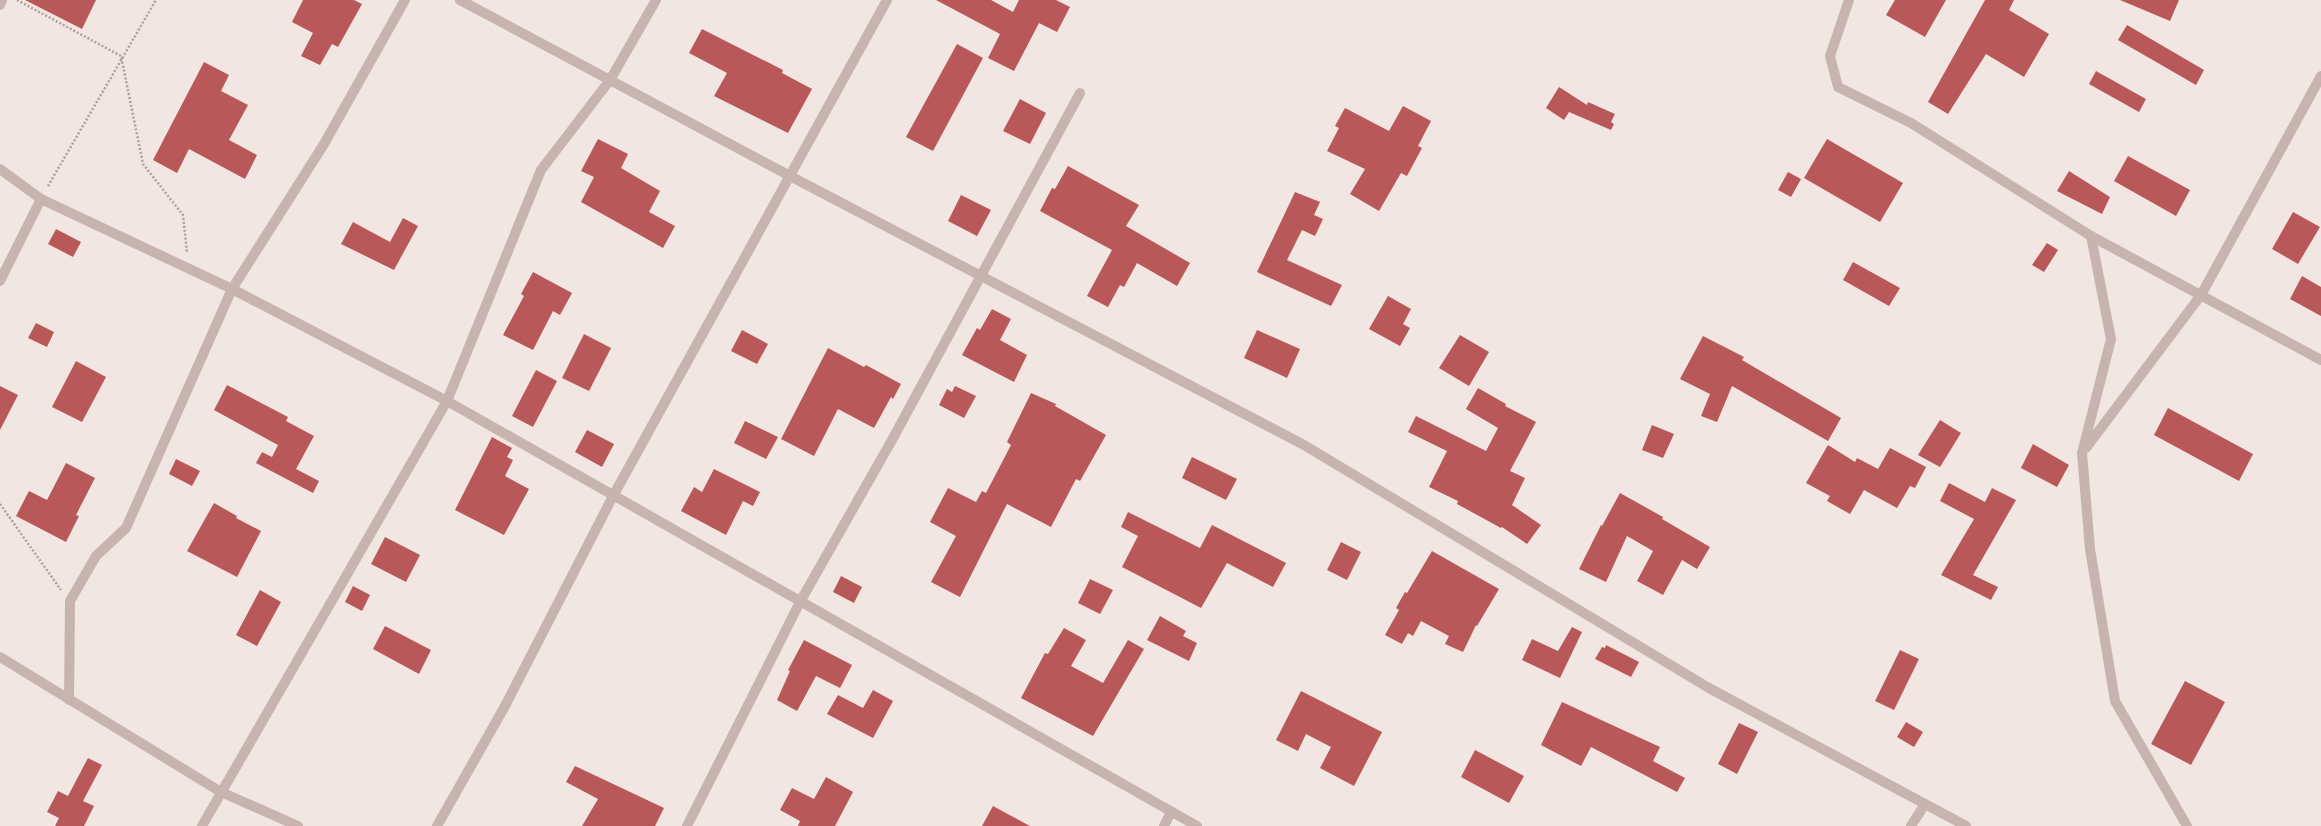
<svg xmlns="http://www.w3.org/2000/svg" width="2321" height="826" viewBox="0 0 2321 826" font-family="Mulish,sans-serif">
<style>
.building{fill:#b95858}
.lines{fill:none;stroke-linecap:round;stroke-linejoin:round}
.path{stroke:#b49e99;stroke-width:2.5;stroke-dasharray:2 2;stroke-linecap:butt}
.street{stroke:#c8b4ae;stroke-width:10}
</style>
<rect width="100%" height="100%" fill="#f1e6e2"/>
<g class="building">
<path d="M25,0H96L82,29Z"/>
<path d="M303,0H354L362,4L338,47L332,44L320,65L301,56L313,33L292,22Z"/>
<path d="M936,0H991L1013,12L1019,0H1056L1070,7L1057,32L1039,23L1014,71L988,58L1000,34Z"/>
<path d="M1895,0H1946L1925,37L1886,15Z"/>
<path d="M1985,0H2014L2009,10L2049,34L2024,77L1986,54L1948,114L1928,102Z"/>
<path d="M2120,0H2179L2170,21Z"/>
<path d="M2127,25L2204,70L2196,85L2118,40Z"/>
<path d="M702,29L783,70L782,73L812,89L788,133L714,96L727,73L689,53Z"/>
<path d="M957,44L983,58L933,151L906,137Z"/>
<path d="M204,62L229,75L221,91L248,105L229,140L257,155L245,179L189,149L177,173L153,160Z"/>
<path d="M2096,71L2146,99L2139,112L2089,84Z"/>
<path d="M1559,87L1587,105L1588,102L1615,114L1611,122L1614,124L1611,130L1569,112L1564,120L1546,108Z"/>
<path d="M1020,99L1046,113L1030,144L1003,131Z"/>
<path d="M1403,106L1431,121L1418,146L1422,148L1407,176L1401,173L1379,211L1350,194L1365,169L1327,151L1339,128L1335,126L1345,108L1389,131Z"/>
<path d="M598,139L628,154L621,168L660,191L649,212L675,226L663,248L581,202L594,177L581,171Z"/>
<path d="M1827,139L1903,183L1880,222L1804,178Z"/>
<path d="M2128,156L2190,190L2176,216L2114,181Z"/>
<path d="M1068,166L1139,205L1126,226L1190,263L1177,286L1137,263L1124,287L1120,285L1108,307L1087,296L1112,250L1040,211L1052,188L1055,189Z"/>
<path d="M2069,171L2110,197L2102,214L2057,191Z"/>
<path d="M1788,172L1801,179L1791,197L1778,190Z"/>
<path d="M1295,192L1320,202L1314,215L1323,219L1315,236L1302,230L1287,260L1342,285L1331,306L1257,272Z"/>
<path d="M961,195L991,210L977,236L948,221Z"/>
<path d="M2293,212L2320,227L2298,264L2272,249Z"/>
<path d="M403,218L418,226L394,270L341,244L353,222L390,242Z"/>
<path d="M56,229L81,242L73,257L48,244Z"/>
<path d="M2047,243L2058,250L2044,272L2032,265Z"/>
<path d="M1853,262L1900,288L1889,306L1843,280Z"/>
<path d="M533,272L572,293L560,315L553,311L533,350L503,335L524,296L521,294Z"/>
<path d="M2302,276L2321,287V316L2290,299Z"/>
<path d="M1388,296L1411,309L1403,324L1410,328L1400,346L1369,329Z"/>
<path d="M992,309L1011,319L1000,340L1027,355L1014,382L962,355L977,328L980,330Z"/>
<path d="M36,323L54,332L47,347L28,338Z"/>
<path d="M742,330L768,344L757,364L731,351Z"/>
<path d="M1257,330L1300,349L1287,378L1244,358Z"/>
<path d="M584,334L611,348L589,391L562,378Z"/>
<path d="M1460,335L1489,352L1469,386L1439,368Z"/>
<path d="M1703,336L1744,357L1742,360L1841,418L1828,441L1732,386L1717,422L1701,416L1710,394L1680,379Z"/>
<path d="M828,348L864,367L866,365L901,384L893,399L891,397L874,428L838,409L814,456L781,439Z"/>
<path d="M76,361L106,377L82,422L52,407Z"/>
<path d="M536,370L557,381L533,427L512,416Z"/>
<path d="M227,385L288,417L286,421L314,436L296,469L319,481L313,493L256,463L262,452L272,457L278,445L214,410Z"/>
<path d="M0,386L18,395L0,430Z"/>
<path d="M955,386L976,396L964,418L939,405L947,389L952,392Z"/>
<path d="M1478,388L1506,404L1505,406L1536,422L1510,471L1525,478L1512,505L1541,525L1527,544L1502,527L1501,528L1457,504L1458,501L1429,487L1447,451L1408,432L1416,416L1486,451L1498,428L1466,409Z"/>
<path d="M1031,393L1056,404L1055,406L1106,435L1080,481L1076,479L1051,527L1007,504L960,597L931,582L956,536L930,522L948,488L976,502L982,491L986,493L1011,445L1007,442Z"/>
<path d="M2168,408L2253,454L2239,481L2154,435Z"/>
<path d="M1940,420L1961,433L1940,467L1918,455Z"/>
<path d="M745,421L778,437L766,459L734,443Z"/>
<path d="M1652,425L1674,434L1663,458L1642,450Z"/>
<path d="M587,430L614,444L602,467L575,452Z"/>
<path d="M492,437L512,448L507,457L513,460L505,476L529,489L504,535L455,510Z"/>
<path d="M2033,444L2069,465L2057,487L2021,468Z"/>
<path d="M1828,445L1855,462L1857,458L1878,469L1890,448L1926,467L1915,488L1910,486L1897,508L1864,490L1850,514L1827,501L1830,496L1806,483Z"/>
<path d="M1192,457L1237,479L1226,500L1182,478Z"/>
<path d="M176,459L200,471L192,486L169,474Z"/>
<path d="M66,463L95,478L76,515L79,516L66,542L16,516L29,491L47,500Z"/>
<path d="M714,469L760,492L753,506L743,501L726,535L681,511L694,487L702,492Z"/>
<path d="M1949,483L1985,502L1992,488L2016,500L1973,575L1998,587L1991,600L1941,575L1974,519L1940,501Z"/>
<path d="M1620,493L1663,517L1662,519L1710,547L1697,569L1682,560L1663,595L1637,581L1653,551L1627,536L1606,582L1579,569L1601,525L1602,526Z"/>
<path d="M214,503L237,516L236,518L261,531L237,577L187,551Z"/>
<path d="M1128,512L1200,548L1212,525L1286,563L1273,587L1227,563L1201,608L1122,567L1138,536L1121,527Z"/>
<path d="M385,537L420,555L406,582L371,564Z"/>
<path d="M1341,542L1361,552L1347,580L1327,570Z"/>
<path d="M1432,551L1499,589L1477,626L1476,625L1463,652L1445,644L1449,636L1421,621L1413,636L1408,633L1402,644L1385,635L1399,610L1396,608L1405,592L1407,593Z"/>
<path d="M841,576L862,587L854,603L833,592Z"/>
<path d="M1090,579L1113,590L1100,614L1078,603Z"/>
<path d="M353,586L370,595L362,611L345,602Z"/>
<path d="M260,590L281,602L257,646L236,635Z"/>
<path d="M1160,616L1186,631L1183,636L1197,643L1189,661L1147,640Z"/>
<path d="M385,626L431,650L419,674L373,649Z"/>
<path d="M1572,627L1582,632L1560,678L1522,660L1532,639L1558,651Z"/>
<path d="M1064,628L1086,640L1071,666L1103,683L1128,640L1144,649L1093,736L1021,698L1045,653L1048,654Z"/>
<path d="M804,640L852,665L840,688L816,676L797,711L777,700L790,671L788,670Z"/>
<path d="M1606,645L1639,662L1631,677L1595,659L1602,647L1605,648Z"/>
<path d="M1900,650L1919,659L1894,710L1875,701Z"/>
<path d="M2185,681L2225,702L2191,765L2151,744Z"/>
<path d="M873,690L893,701L873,738L827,714L838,695L863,708Z"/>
<path d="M1301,691L1382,732L1354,786L1320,768L1331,747L1306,734L1298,751L1276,740Z"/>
<path d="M1562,702L1660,747L1653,761L1685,778L1677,792L1591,747L1581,766L1541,745Z"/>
<path d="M1906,722L1923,732L1914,747L1897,737Z"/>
<path d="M1739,723L1758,732L1737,774L1718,764Z"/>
<path d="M1475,750L1524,776L1509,803L1461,777Z"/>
<path d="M88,758L102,765L83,801L94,806L84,826H55L59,818L47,812L58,791L68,796Z"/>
<path d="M575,766L664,808L655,826H582L598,799L566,782Z"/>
<path d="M826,777L853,792L835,826H798L800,821L780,810L792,788L814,799Z"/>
<path d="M993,806L1030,826H982Z"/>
</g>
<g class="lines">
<g class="path">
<path d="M17,0L121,56L143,164L183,215L187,253"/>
<path d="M48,186L156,0"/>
<path d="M0,504L61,590"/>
</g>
<g class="street">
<path d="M460,0L790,176L1304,445L1709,688L1966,826"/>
<path d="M1849,0L1830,56L1838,87L1911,123L2091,236L2111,339L2082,453L2090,549L2115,701L2187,826"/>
<path d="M0,5L2,0"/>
<path d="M0,169L41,199L232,289L447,401L1197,826"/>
<path d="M2091,236L2321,360"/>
<path d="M0,281L41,199"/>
<path d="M2086,448L2201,295L2321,76"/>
<path d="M0,657L221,792L298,826"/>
<path d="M69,700L70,601L96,556L126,528L232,289L324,144L405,0"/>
<path d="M202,826L447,401L541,170L610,80L656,0"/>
<path d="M437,826L505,706L613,496L887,0"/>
<path d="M687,826L800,602L892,440L1080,93"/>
<path d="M1164,826L1171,812"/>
<path d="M1911,826L1925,804"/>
</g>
</g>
</svg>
